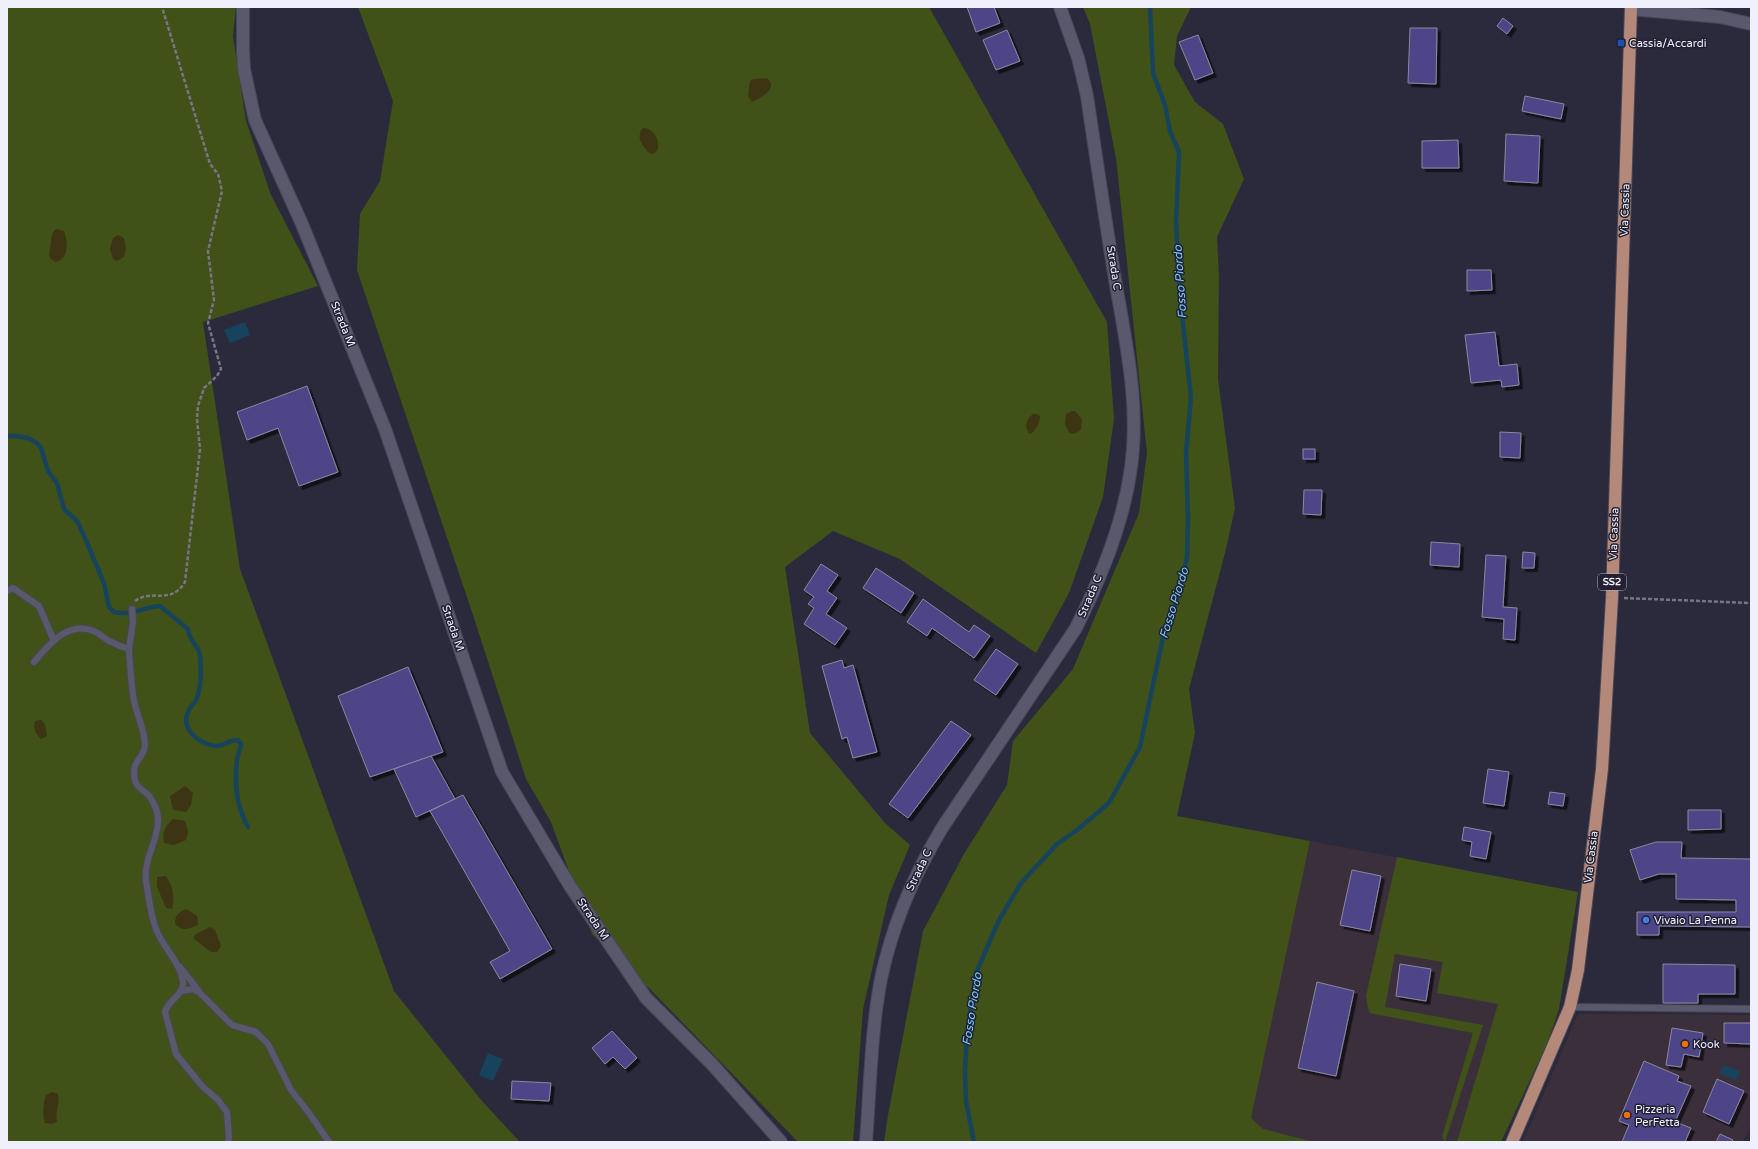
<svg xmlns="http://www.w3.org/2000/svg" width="1758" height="1149" viewBox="0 0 1758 1149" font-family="'Varela Round',sans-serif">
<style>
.commercial{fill:#3c2f3c}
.green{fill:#405218}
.sand{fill:#3c3413}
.water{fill:#17445c}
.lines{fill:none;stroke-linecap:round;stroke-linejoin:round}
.stream{stroke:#17445c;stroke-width:4.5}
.building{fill:#4d4487;stroke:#89899f;filter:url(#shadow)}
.lane-casing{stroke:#494757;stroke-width:8}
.street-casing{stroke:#494757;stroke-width:14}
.primary-casing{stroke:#494757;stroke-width:14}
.path{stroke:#767685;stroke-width:2.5;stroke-dasharray:4 2;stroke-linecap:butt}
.lane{stroke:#59586c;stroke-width:6}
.street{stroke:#59586c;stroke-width:12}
.primary{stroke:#b58979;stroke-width:12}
.transit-dot{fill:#1a4fb4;stroke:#222032;stroke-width:1.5}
.shop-dot{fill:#3f7fe0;stroke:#222032;stroke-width:1.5}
.food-dot{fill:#e8710a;stroke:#222032;stroke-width:1.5}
.labels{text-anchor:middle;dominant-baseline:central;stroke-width:3;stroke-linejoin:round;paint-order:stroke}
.shield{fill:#222032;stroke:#b2b2bf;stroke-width:1}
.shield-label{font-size:10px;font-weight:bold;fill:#f0f0fc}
.poi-label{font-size:11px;fill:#f0f0fc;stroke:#222032;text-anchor:start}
.street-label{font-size:11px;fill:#f0f0fc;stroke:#222032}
.water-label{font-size:12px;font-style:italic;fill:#75cafd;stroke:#222032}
</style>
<defs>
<filter id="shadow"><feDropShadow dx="3.5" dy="3.5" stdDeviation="0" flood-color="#0009"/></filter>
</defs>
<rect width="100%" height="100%" fill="#2b2a3c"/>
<g class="commercial">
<path d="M1310,841L1578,892L1559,1009L1499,1142H1240Z"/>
<path d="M1578,1014L1751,1015V1125L1743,1142H1523Z"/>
</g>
<g class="green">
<path d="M7,7H236L233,36L246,121L271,195L318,286L203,322L240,569L394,991L482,1101L520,1142H7Z"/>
<path d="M358,7H929L1107,322L1114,419L1103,497L1069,593L1036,653L900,559L833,531L785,567L810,733L885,823L910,845L889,895L863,1009L853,1142H798L651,990L592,934L551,822L526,779L473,615L357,270L360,214L380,181L393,101Z"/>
<path d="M1083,7H1191L1177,36L1174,65L1195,102L1223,124L1244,179L1217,237L1219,275L1218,379L1235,508L1226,549L1189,689L1195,733L1177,816L1310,841L1251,1118L1263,1129L1314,1142H884L888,1115L923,931L964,854L1007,785L1013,741L1073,669L1139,513L1147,453L1116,158L1090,24Z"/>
<path d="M1397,857L1578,892L1559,1009L1548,1042L1501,1142H1457L1498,1004L1437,993L1443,962L1395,954L1385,1007L1483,1025L1445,1142L1442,1137L1473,1033L1370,1013L1368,1008L1366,996Z"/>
</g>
<g class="sand">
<path d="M767,78C779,88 761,98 752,102L748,96L750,81L754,79Z"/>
<path d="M643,128C653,128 660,139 658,149L654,154L649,153C643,146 635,137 643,128Z"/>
<path d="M57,229L64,231C68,241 69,259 56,262L51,259L49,256L52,234L55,230Z"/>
<path d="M118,235L124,238L126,248L124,257L117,261L113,259L110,249L113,238Z"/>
<path d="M1072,411H1075L1082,419L1081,430L1074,434L1069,433L1065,424L1066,414Z"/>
<path d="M1033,414H1037L1040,416C1040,422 1036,431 1030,434C1023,428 1026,419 1033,414Z"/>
<path d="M41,720L45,724L47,736L41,739C35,733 33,729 35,721Z"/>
<path d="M185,786L193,793L191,805L186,812L173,810L170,796Z"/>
<path d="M173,819L185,821L188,832L186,840L174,845L164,843C162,831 165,827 173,819Z"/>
<path d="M166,876C173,887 175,896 172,909L166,908L157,887V877Z"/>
<path d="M186,909L197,916L198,925C188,929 183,932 175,924C175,915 178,913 186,909Z"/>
<path d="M210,927L215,930L221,946L217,952H211L193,938L196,934Z"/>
<path d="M52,1092L58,1094C60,1104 55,1111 57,1122L52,1124L45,1123C42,1112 43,1105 46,1095Z"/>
</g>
<g class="water">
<path d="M245,322L250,335L230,343L224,330Z"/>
<path d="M488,1053L503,1059L493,1081L479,1075Z"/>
<path d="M1723,1065L1740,1071L1737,1080L1720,1074Z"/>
</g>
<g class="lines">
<g class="stream">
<path d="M7,436H17L28,438L37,443L41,448L48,471L57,483L64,509L77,521L82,531L104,583L109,607L114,612C135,616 142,607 160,606L188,629C189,639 195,643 199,651C201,657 201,678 200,685C199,690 198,698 195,702C193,705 190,707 189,710C179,728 198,743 215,746C224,747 229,739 238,740L241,744C240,750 238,754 237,760C234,784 236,806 248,827"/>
<path d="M974,1142L966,1101L965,1071L967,1033L976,973L999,920L1021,883L1057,844L1077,830L1109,803L1140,747L1163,637L1176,602L1187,558L1188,519L1186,453L1191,398L1180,296L1176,223L1179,152L1170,131L1165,105L1153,73L1150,7"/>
</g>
</g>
<g class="building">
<path d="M967,7H994L1000,23L976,32Z"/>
<path d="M1503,18L1513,26L1507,34L1497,26Z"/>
<path d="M1410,28H1437L1436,84L1408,83Z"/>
<path d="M1007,30L1020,61L996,70L983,40Z"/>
<path d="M1198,35L1213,73L1195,80L1179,42Z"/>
<path d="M1525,96L1564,104L1561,119L1522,111Z"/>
<path d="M1506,134L1540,136L1538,183L1504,181Z"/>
<path d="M1458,140L1459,168H1422V141Z"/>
<path d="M1467,270H1491L1492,290L1467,291Z"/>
<path d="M1495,332L1499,366L1517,364L1519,385L1502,387L1501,380L1471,383L1465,335Z"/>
<path d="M307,386L338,472L299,486L278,428L247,440L237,412Z"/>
<path d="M1500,432L1521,433L1520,458L1500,457Z"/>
<rect x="1303" y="449" width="12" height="10"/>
<path d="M1304,490H1322L1321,515L1303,514Z"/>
<path d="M1431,542L1460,544L1459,567L1430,565Z"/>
<path d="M1523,552L1535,553L1534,568H1522Z"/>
<path d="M1486,555L1506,556L1503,607L1517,608L1515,640L1503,639L1504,619L1482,617Z"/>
<path d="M821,564L838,575L827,591L837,598L826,614L847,628L835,645L804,624L814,608L808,604L814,597L804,590Z"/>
<path d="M876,568L914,593L901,613L863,588Z"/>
<path d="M923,599L969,632L974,625L990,636L974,658L932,628L927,636L907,622Z"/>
<path d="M996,649L1018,664L996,695L974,680Z"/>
<path d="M842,660L844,668L853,665L877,752L853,758L847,737L842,739L822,666Z"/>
<path d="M408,667L443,752L370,777L338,696Z"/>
<path d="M951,721L971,735L908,818L889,804Z"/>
<path d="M431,756L455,799L416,817L394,769Z"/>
<path d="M1488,769L1509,772L1504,806L1483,803Z"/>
<path d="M1550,792L1565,794L1563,806L1548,804Z"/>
<path d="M463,795L552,949L500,979L490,962L510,951L430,811Z"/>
<path d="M1688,810H1721V829L1688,830Z"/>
<path d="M1464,827L1491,832L1486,859L1470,856L1472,842L1462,840Z"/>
<path d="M1656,842H1682L1681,858L1751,859V927L1659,926V935H1637V912H1736V900L1676,899V874H1659L1640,880L1630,850Z"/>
<path d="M1352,870L1381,876L1370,931L1340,925Z"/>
<path d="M1400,964L1431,969L1426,1001L1396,996Z"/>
<path d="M1663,964L1735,965V994H1698V1003H1663Z"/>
<path d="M1317,982L1354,991L1336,1076L1298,1068Z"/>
<path d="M1724,1023H1751V1044L1724,1043Z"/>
<path d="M1672,1028L1703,1033L1699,1057L1684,1054L1681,1067L1666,1065Z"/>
<path d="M612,1031L637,1058L625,1069L613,1057L605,1064L592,1048Z"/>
<path d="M1644,1061L1679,1076L1677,1081L1691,1086L1675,1122L1691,1128L1685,1142H1622L1629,1125L1619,1121Z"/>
<path d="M1717,1079L1744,1091L1729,1124L1703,1112Z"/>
<path d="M512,1081L551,1083L549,1101L511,1099Z"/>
<path d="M1720,1134L1733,1140L1732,1142H1716Z"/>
</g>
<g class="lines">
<g class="lane-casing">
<g id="lane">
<path d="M7,591L13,588L39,606L54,641"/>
<path d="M129,649L133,622L132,609"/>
<path d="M34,662C49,644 69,619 96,632C100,634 104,638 109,641C115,644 122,647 129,649C130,666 131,684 134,701C137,716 145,730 145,745C145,759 130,759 135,781C137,788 145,791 149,796C154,802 158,812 158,819C159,840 143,859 146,881C148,893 151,917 156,929C163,948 180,961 183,982C184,995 168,1000 165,1012L176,1054L202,1086L218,1100L227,1112L229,1138L228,1142"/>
<path d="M180,967L199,991"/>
<path d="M181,991L193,989L200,993L232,1025L256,1032L268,1044L291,1090L309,1113L329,1142"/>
<path d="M1570,1007L1751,1009"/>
</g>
</g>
<g class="street-casing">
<g id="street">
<path d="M243,7V51L244,69L255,120L302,224L385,429L502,772L570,886L646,998L711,1063L781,1142"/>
<path d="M1631,9L1720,17L1751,24"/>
<path d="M866,1142C870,1090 871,1030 881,979C892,925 914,875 942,828L1076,628C1100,580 1122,527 1130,474C1141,408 1126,344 1115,279C1105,218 1096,157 1087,96L1078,58L1060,7"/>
</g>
</g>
<g class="primary-casing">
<path id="primary" d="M1512,1142L1570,1007L1578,970L1602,769L1612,598L1631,7"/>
</g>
<g class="path">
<path d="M1624,598L1751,603"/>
<path d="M135,601C153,588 170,606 185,582L200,449L197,419L198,406L204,388L217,376L221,369L208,323L214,300L208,251L222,191L218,174L210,164L162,7"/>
</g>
<use href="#lane" class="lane"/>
<use href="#street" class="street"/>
<use href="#primary" class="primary"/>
</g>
<rect class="transit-dot" x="1617" y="39" width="8" height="8" rx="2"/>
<circle class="shop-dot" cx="1646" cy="920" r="4"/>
<g class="food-dot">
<circle cx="1685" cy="1044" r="4"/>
<circle cx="1627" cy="1115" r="4"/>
</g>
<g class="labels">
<rect class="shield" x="1598" y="574" width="28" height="16" rx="3"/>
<g class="shield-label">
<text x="1612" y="582">SS2</text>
</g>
<g class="poi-label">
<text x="1629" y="43">Cassia/Accardi</text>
<text x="1654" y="920">Vivaio La Penna</text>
<text x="1693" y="1044">Kook</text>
<text x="1635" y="1109">Pizzeria<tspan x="1635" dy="13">PerFetta</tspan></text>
</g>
<g class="street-label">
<text transform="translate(1625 210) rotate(-88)">Via Cassia</text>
<text transform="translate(1114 268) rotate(81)">Strada C</text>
<text transform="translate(343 324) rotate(68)">Strada M</text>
<text transform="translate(1614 534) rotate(-88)">Via Cassia</text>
<text transform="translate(1090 596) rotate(-67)">Strada C</text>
<text transform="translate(453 628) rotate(71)">Strada M</text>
<text transform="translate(1591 857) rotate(-83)">Via Cassia</text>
<text transform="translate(919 870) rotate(-64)">Strada C</text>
<text transform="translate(593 919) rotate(56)">Strada M</text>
</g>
<g class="water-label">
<text transform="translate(1180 282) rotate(-94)">Fosso Piordo</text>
<text transform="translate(1174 603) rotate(-73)">Fosso Piordo</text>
<text transform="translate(972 1009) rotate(-81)">Fosso Piordo</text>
</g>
</g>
<rect width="1758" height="1149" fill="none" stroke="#f0f0fc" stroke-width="16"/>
</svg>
